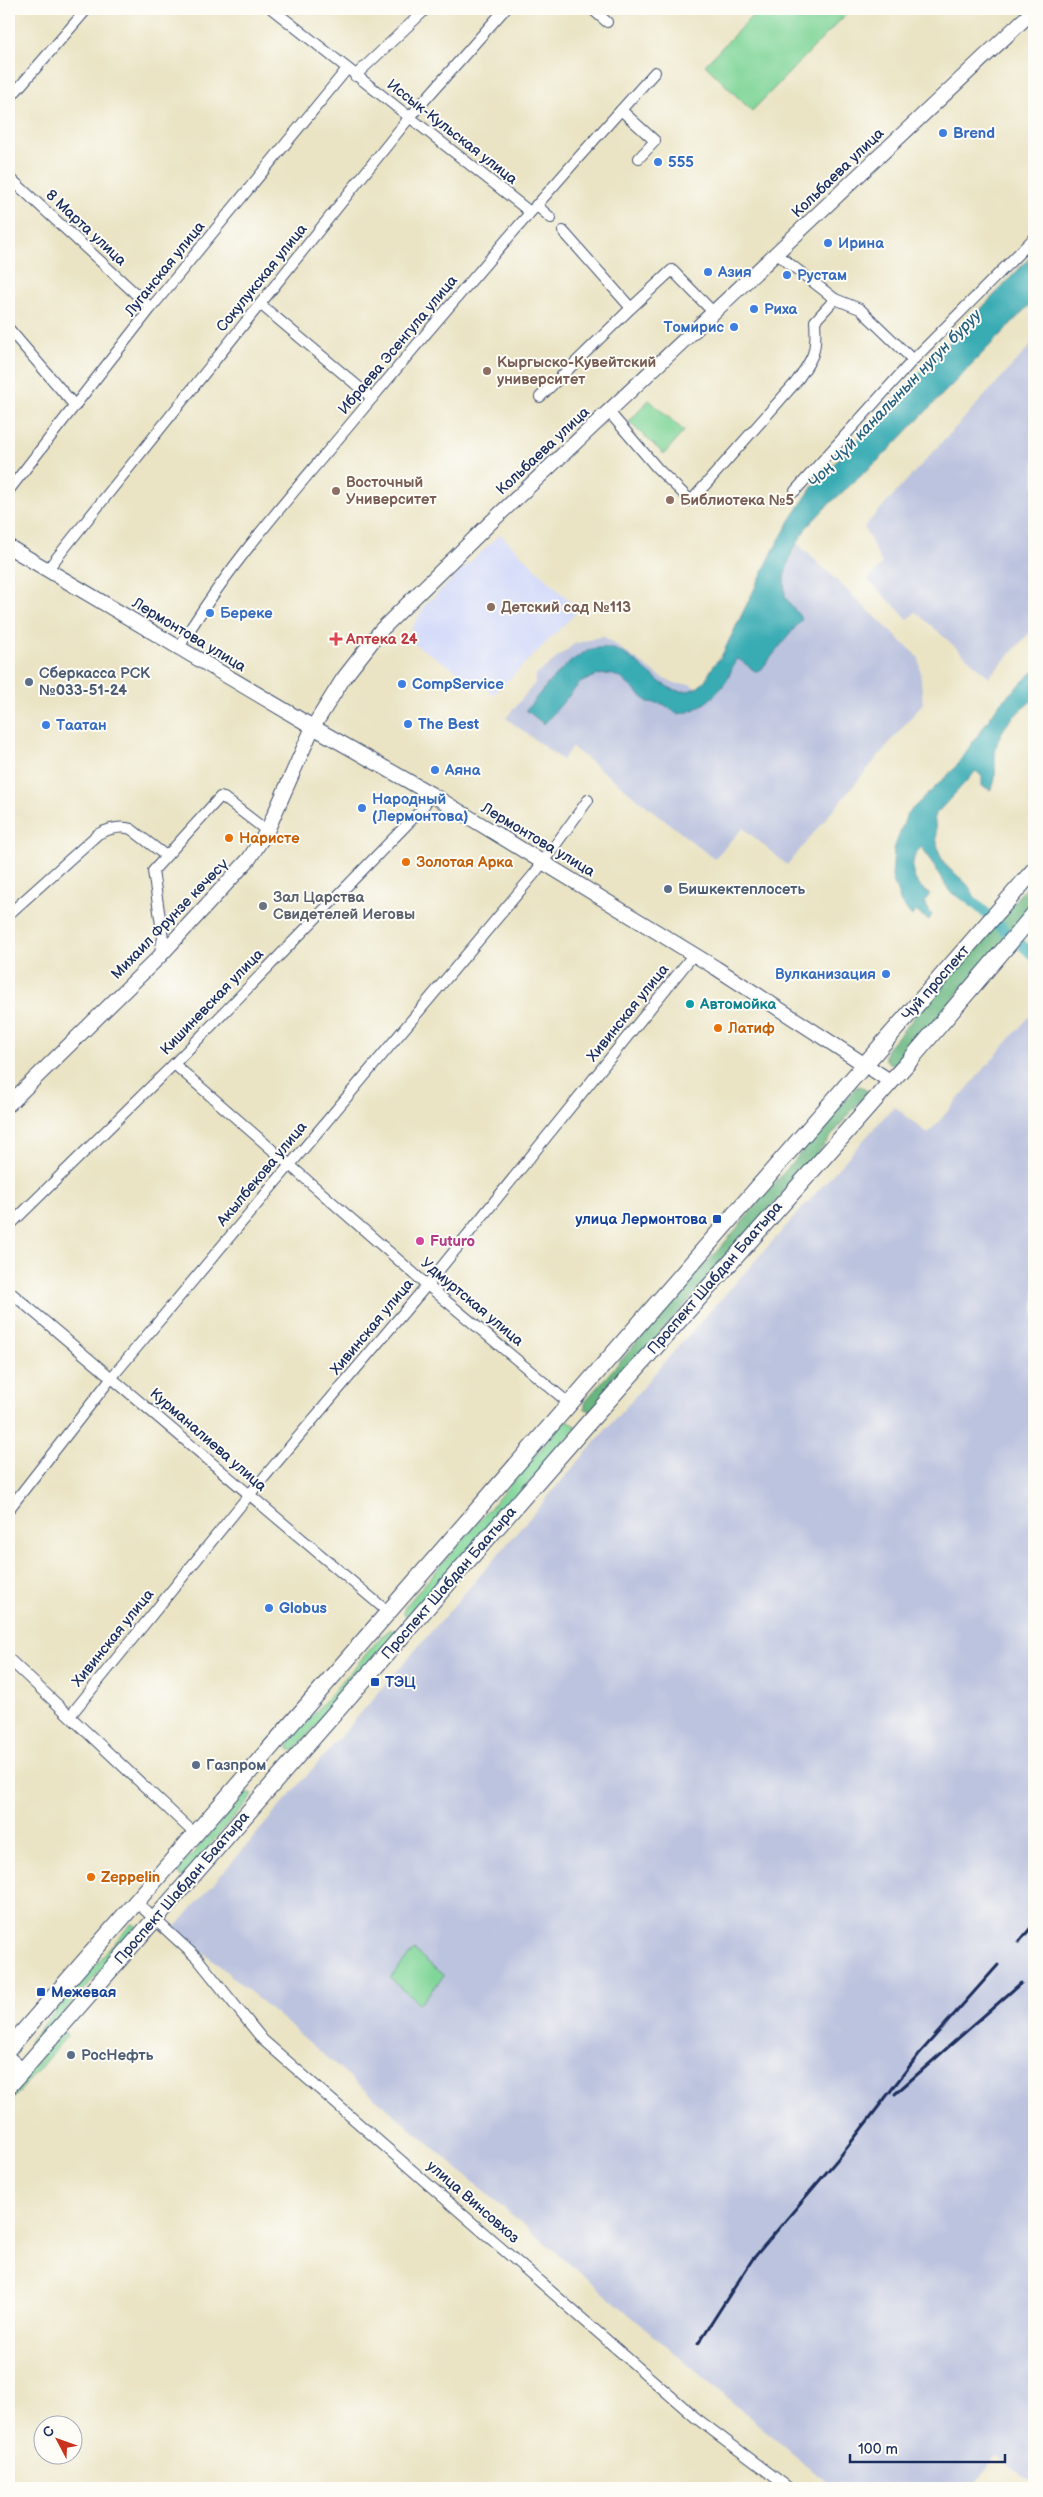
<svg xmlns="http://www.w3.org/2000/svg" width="1043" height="2497" viewBox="0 0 1043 2497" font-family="'Balsamiq Sans',sans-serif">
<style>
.built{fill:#d2d9f9}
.industrial{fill:#bcc3de}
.green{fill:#80d598;stroke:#4e827b}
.forest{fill:#68b680;stroke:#42726f}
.water{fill:#39abb3;stroke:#2a6d88}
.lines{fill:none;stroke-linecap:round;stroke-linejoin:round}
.canal{stroke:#39abb3;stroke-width:11}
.minor-casing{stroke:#3a4a6d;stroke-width:12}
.secondary-casing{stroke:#3a4a6d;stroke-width:16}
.primary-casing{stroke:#3a4a6d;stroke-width:18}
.minor{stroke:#fff;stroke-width:10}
.secondary{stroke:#fff;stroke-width:14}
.primary{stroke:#fff;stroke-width:16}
.rail{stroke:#1b2f5e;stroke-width:3}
.shop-dot{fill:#3f7fe0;stroke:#fdfcf7;stroke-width:2}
.education-dot{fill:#8d6e63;stroke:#fdfcf7;stroke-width:2}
.health-dot{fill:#e0444e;stroke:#fdfcf7;stroke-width:2}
.service-dot{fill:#5c6f8a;stroke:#fdfcf7;stroke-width:2}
.food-dot{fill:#e8710a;stroke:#fdfcf7;stroke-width:2}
.worship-dot{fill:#6b7280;stroke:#fdfcf7;stroke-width:2}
.culture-dot{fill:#0f9aa8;stroke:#fdfcf7;stroke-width:2}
.transit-dot{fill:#1a4fb4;stroke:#fdfcf7;stroke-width:2}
.hotel-dot{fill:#d1479c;stroke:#fdfcf7;stroke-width:2}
.labels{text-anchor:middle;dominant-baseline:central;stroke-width:4;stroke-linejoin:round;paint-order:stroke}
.street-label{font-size:15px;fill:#1b2f5e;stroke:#fdfcf7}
.shop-label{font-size:15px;font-weight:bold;fill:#366cbe;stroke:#fdfcf7;text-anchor:start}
.education-label{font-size:15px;font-weight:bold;fill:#785e54;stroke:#fdfcf7;text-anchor:start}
.health-label{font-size:15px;font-weight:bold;fill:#be3a42;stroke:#fdfcf7;text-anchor:start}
.service-label{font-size:15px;font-weight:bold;fill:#4e5e75;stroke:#fdfcf7;text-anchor:start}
.food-label{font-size:15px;font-weight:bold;fill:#c56008;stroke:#fdfcf7;text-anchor:start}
.worship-label{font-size:15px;font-weight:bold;fill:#5b616d;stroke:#fdfcf7;text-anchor:start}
.culture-label{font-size:15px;font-weight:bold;fill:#0d838f;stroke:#fdfcf7;text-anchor:start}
.transit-label{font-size:15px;font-weight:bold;fill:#164399;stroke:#fdfcf7;text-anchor:start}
.hotel-label{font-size:15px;font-weight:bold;fill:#b23c85;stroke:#fdfcf7;text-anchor:start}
.water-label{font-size:16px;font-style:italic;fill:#276180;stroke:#fdfcf7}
</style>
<rect width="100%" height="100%" fill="#fdfcf7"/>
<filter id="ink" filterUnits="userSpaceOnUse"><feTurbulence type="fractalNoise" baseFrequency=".02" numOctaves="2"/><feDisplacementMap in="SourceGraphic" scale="10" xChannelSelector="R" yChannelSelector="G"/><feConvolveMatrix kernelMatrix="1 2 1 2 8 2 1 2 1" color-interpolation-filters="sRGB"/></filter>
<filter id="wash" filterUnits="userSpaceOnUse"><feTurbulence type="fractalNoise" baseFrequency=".0096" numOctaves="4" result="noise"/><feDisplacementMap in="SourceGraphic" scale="20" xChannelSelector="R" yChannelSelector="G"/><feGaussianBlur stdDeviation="1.12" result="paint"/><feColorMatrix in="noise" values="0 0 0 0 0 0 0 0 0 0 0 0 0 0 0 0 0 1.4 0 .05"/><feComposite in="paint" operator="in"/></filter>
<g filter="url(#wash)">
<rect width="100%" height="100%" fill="#eae4c4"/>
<path class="built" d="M500,534L579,610L494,694L406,639L424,606Z"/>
<g class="industrial">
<path d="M1034,342V628L989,677L916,612L908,619L868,580L882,564L864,527Z"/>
<path d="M797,543L919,658L923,703L787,865L743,828L714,859L572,747L562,760L506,718L535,683V676L574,644L603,636L664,679L678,684H690L710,699L727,680L729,670L737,658L755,671L792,606L785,597L784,577Z"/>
<path d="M1034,1011V2483L996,2457L972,2488H833L175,1928L667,1359L894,1106L928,1134Z"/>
</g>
<g class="green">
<path d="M759,9H851L752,111L705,65Z"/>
<path d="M649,400L684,431L664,454L629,422Z"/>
<path d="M569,1421L577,1427L410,1619L403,1613L405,1607L564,1422Z"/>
<path d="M391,1629L396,1633L294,1751L289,1749L290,1741L381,1637Z"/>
<path d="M247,1793L253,1795L182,1877L180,1876L179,1869Z"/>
<path d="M131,1924H134L137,1927L76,1999L31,2045L30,2041Z"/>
<path d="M414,1950L444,1976L420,2004L390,1978Z"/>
<path d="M63,2032L66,2033L67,2036L9,2104V2095Z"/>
</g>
<g class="forest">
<path d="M1034,878V905L901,1060L892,1065L885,1059V1055L887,1049Z"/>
<path d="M861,1086L867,1091L865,1095L807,1166L592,1411L585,1409V1401L732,1234L856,1087Z"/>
</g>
<g class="water">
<path d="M1034,253V300L882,457L827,506L806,528L792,552L784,577L785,597L802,619L760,671H755L737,658C732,666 730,676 726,682C714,698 697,712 678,714L663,704L648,702L621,678L611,674L597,675L580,683L544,724L526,710C543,690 558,669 580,655C632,622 656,711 698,687C708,681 711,665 721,657L774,549L791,519L813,486Z"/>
<path d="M1034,671V699C1014,715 995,731 995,759C995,771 997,780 991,790L982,786V777L976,771L934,816C937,831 935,848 943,861C952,875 968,879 974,896L971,905L950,892L922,847C911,854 910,874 918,884C921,888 926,891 930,894L924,902L932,915L929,920L915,911L912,916L901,903L892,877L894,849L907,814L954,769L1001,702Z"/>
</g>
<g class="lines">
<path class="canal" d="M961,891L1034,956"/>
</g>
</g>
<g filter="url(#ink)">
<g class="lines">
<g class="minor-casing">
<g id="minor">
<path d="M272,9L530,212"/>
<path d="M592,9L607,22"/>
<path d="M355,76L426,9"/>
<path d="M9,99L87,9"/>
<path d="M621,110L655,141L639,158"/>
<path d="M9,177L151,308"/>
<path d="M536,205L551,218"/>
<path d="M563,231L631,308L672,270L714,313"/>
<path d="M777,254L835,299L860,309L913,360"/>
<path d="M260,304L372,398"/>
<path d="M9,329L75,406"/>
<path d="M540,397L631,308"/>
<path d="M609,412L657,468L691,501L796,382C814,357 817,352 815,321L835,299"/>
<path d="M9,490L151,308L347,69"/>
<path d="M795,491L913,360L1034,238"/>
<path d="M47,570L409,118L505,9"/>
<path d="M178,649C226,568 288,499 348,427C448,306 550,188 655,72"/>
<path d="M9,914L98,834C108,829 120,825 131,829L166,856"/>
<path d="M159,956L163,938L153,871L220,797L224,798L267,831"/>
<path d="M174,1064L427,1285L571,1405"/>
<path d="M9,1226L174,1064L422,809L431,794"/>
<path d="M9,1291L388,1612"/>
<path d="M9,1509L112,1377L535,873L588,800"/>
<path d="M9,1659L194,1833"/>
<path d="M70,1716L249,1495L427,1285L694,954"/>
<path d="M135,1901L197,1958L263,2040L696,2418L789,2488"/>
</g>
</g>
<g class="secondary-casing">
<g id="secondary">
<path d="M9,547L313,727L431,794L716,968L890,1081"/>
<path d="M9,1104L159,957L249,859L267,831L313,727L343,679L381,630L488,525L1034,10"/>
</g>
</g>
<g class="primary-casing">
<g id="primary">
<path d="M9,2048L1034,870"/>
<path d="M9,2060L22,2071"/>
<path d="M9,2086L589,1422L911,1059L1034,914"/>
</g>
</g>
<use href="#minor" class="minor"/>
<use href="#secondary" class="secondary"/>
<use href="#primary" class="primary"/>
<g class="rail">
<path d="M1019,1942L1034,1924"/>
<path d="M895,2094L1021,1983"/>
<path d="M698,2344L752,2260L842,2154L919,2054L998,1965"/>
</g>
</g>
</g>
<g class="shop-dot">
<circle cx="943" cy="133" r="5"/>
<circle cx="658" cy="162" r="5"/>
<circle cx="828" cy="243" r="5"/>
<circle cx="708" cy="272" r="5"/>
<circle cx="787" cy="275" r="5"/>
<circle cx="754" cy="309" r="5"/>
<circle cx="734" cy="327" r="5"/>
<circle cx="210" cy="613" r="5"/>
<circle cx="402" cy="684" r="5"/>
<circle cx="408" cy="724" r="5"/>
<circle cx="46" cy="725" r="5"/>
<circle cx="435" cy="770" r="5"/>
<circle cx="362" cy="808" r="5"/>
<circle cx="886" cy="974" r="5"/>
<circle cx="269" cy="1608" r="5"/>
</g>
<g class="education-dot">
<circle cx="487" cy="371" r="5"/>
<circle cx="336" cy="491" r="5"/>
<circle cx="670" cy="500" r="5"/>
<circle cx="491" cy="607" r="5"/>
</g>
<path class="health-dot" d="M333.5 631.5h5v5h5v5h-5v5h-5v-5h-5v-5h5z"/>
<g class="service-dot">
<circle cx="29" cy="682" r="5"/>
<circle cx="668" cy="889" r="5"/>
<circle cx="196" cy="1765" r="5"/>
<circle cx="71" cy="2055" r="5"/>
</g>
<g class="food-dot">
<circle cx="229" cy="838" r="5"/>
<circle cx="406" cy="862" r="5"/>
<circle cx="718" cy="1028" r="5"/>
<circle cx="91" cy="1877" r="5"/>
</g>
<circle class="worship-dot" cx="263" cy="906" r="5"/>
<circle class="culture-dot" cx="690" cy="1004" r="5"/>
<g class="transit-dot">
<rect x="712" y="1214" width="10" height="10" rx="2.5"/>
<rect x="370" y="1677" width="10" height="10" rx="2.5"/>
<rect x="36" y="1987" width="10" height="10" rx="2.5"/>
</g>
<circle class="hotel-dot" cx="420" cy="1241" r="5"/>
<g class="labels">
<g class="street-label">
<text transform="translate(452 132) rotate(38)">Иссык-Кульская улица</text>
<text transform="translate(838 173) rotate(-44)">Кольбаева улица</text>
<text transform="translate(86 228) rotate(43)">8 Марта улица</text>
<text transform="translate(165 269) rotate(-51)">Луганская улица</text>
<text transform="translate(262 278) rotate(-51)">Сокулукская улица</text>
<text transform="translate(398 345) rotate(-50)">Ибраева Эсенгула улица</text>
<text transform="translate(543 451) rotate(-43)">Кольбаева улица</text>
<text transform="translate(189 635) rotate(31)">Лермонтова улица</text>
<text transform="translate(538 840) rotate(31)">Лермонтова улица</text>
<text transform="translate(170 919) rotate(-46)">Михаил Фрунзе көчөсү</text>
<text transform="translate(936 983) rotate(-49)">Чуй проспект</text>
<text transform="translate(212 1002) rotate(-46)">Кишиневская улица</text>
<text transform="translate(628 1013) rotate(-51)">Хивинская улица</text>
<text transform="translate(262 1174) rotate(-50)">Акылбекова улица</text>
<text transform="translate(715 1278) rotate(-49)">Проспект Шабдан Баатыра</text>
<text transform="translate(472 1302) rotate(40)">Удмуртская улица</text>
<text transform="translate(372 1327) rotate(-50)">Хивинская улица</text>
<text transform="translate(208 1440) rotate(41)">Курманалиева улица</text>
<text transform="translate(449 1583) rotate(-49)">Проспект Шабдан Баатыра</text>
<text transform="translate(113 1638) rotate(-51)">Хивинская улица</text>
<text transform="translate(182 1888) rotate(-49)">Проспект Шабдан Баатыра</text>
<text transform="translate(473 2202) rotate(41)">улица Винсовхоз</text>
</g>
<g class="shop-label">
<text x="953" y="133">Brend</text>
<text x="668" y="162">555</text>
<text x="838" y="243">Ирина</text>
<text x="718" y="272">Азия</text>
<text x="797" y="275">Рустам</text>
<text x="764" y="309">Риха</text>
<text x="724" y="327" text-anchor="end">Томирис</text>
<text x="220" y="613">Береке</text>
<text x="412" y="684">CompService</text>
<text x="418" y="724">The Best</text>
<text x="56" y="725">Таатан</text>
<text x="445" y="770">Аяна</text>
<text x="372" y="799">Народный<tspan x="372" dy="17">(Лермонтова)</tspan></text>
<text x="876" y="974" text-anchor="end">Вулканизация</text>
<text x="279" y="1608">Globus</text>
</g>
<g class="education-label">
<text x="497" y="362">Кыргыско-Кувейтский<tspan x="497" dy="17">университет</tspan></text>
<text x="346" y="482">Восточный<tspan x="346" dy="17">Университет</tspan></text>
<text x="680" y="500">Библиотека №5</text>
<text x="501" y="607">Детский сад №113</text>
</g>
<g class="health-label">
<text x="346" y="639">Аптека 24</text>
</g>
<g class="service-label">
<text x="39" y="673">Сберкасса РСК<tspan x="39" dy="17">№033-51-24</tspan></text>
<text x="678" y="889">Бишкектеплосеть</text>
<text x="206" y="1765">Газпром</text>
<text x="81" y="2055">РосНефть</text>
</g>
<g class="food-label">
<text x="239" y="838">Наристе</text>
<text x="416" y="862">Золотая Арка</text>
<text x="728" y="1028">Латиф</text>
<text x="101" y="1877">Zeppelin</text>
</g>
<g class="worship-label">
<text x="273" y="897">Зал Царства<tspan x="273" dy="17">Свидетелей Иеговы</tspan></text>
</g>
<g class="culture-label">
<text x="700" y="1004">Автомойка</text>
</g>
<g class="transit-label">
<text x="707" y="1219" text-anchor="end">улица Лермонтова</text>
<text x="385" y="1682">ТЭЦ</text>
<text x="51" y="1992">Межевая</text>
</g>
<g class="hotel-label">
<text x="430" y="1241">Futuro</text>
</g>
<g class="water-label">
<text transform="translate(895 399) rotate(-46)">Чоң Чүй каналынын нугун буруу</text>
</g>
</g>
<rect width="1043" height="2497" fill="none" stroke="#fdfcf7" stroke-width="30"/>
<g transform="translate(58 2440) rotate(311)"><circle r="24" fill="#fdfcf7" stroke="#a3aaba"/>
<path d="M0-4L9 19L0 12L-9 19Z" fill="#c8321e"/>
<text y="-8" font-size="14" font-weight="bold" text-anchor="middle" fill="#1b2f5e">С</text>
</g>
<path d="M850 2454v8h155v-8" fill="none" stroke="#1b2f5e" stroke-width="2.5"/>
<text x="858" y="2454" font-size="15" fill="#1b2f5e" stroke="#fdfcf7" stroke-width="4" paint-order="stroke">100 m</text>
</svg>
